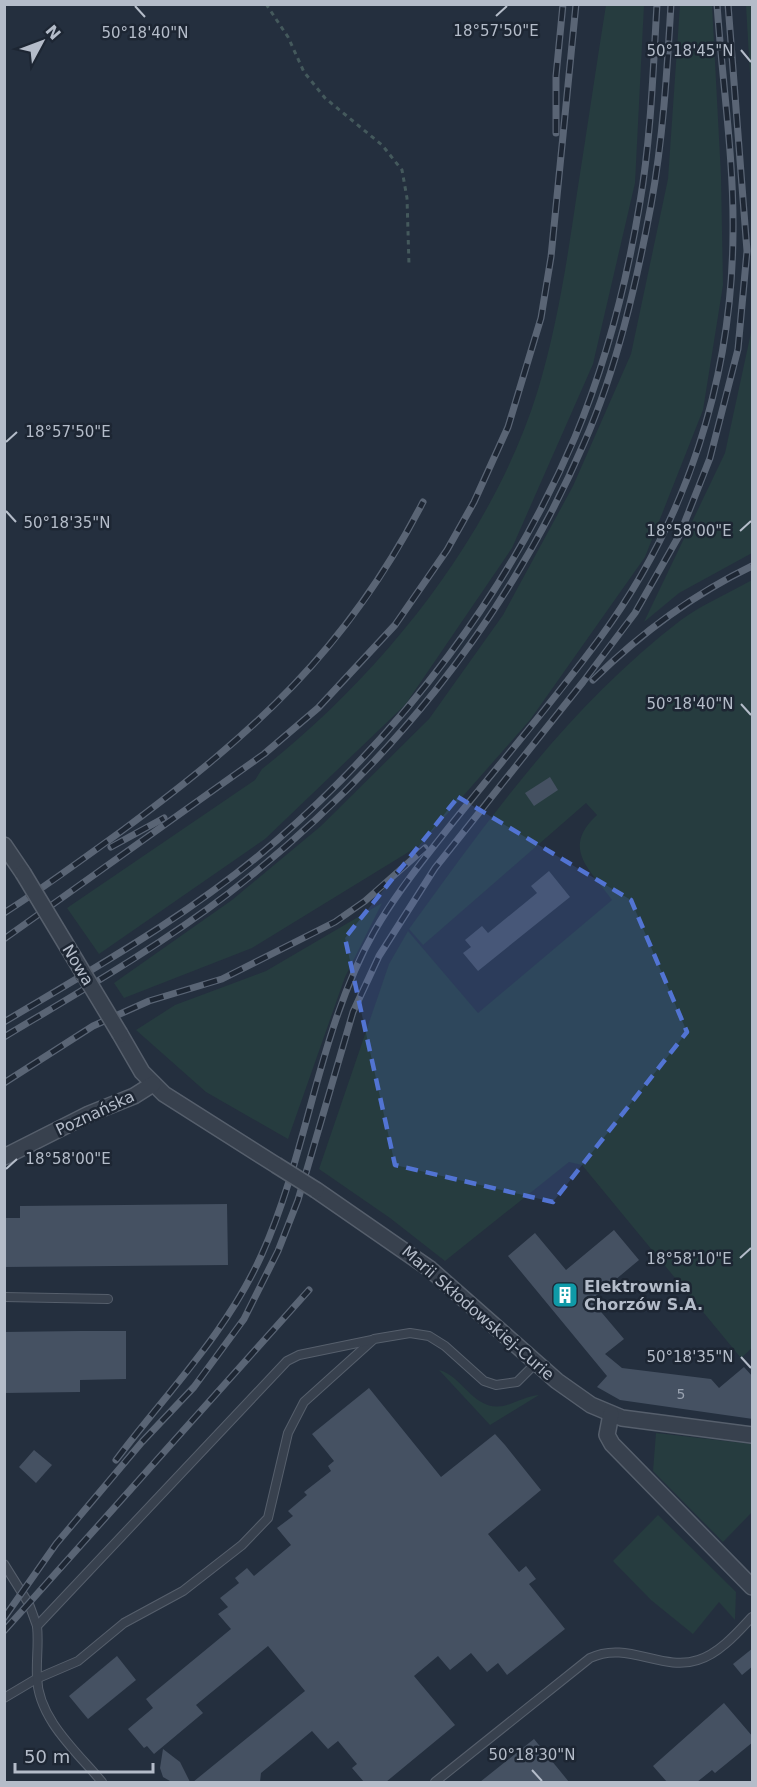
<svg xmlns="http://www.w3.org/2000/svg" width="757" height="1787" viewBox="0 0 757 1787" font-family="'DejaVu Sans',sans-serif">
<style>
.green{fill:#263c3f}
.building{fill:#455162}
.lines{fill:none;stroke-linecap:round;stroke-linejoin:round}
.service-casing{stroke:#565f6c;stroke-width:10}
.minor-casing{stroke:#565f6c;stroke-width:18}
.path{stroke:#44595c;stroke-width:3;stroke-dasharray:4.5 4.5;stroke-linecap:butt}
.service{stroke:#38414e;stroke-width:8}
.minor{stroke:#38414e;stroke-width:15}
.rail-casing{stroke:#5a6575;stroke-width:7}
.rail{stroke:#1d2633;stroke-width:4.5;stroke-dasharray:14;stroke-linecap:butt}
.minor-bridge-casing{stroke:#565f6c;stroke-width:18;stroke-linecap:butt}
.minor-bridge{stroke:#38414e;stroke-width:15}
.marked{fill:#5274d3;fill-opacity:0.2;stroke:#5274d3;stroke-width:4.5;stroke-dasharray:12 8;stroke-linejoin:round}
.ticks{fill:none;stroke:#b4bcc9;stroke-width:2}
.labels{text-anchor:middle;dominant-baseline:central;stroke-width:5;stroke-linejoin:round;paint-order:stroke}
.number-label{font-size:14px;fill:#98a1af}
.street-label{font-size:16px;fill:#b4bcc9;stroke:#1d2633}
.poi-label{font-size:16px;font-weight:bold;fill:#b4bcc9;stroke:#1d2633;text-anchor:start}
.ticks-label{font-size:15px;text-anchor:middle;fill:#b4bcc9;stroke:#1d2633;stroke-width:5;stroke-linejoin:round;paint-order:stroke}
</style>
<rect width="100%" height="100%" fill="#242f3e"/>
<g class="green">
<path d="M606,5H644L635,183L593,364L512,548L405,705L265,839L99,954L67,908L255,780L262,769C381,675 491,539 537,393C557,328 567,261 577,193C587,130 596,67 606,5Z"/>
<path d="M680,5H712L721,176L723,285L703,410L645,557L530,720L420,845L252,948L124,998L114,983L232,900L321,826L429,719L503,615L573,486L631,354L668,179Z"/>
<path d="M746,5H752V109Z"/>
<path d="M752,328V553L679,593L644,622L725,453Z"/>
<path d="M752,580V1348L741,1358L582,1165L569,1162L445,1261L390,1218L319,1169L389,964L408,931L478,1013L612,900C591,870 560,849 597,815L586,803L423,945L409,929C491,816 569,706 681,620C703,604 729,593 752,580Z"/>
<path d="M382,903L345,977L288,1139L206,1092L136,1030L175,1005L266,971Z"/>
<path d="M439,1370C463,1376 473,1411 503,1406C516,1403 526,1396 539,1395L490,1425Z"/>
<path d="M656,1433L752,1444V1512L723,1542L653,1471Z"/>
<path d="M658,1515L736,1592L735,1620L719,1602L693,1634L651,1600L613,1561Z"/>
</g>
<g class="building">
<path d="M550,777L558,790L534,806L525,793Z"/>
<path d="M549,871L570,897L478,971L463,953L471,947L465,940L482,926L488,933L537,893L531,886Z"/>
<path d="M227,1204L228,1265L4,1267V1218H20V1206Z"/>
<path d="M614,1230L639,1260L591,1300L624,1339L605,1354L622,1368L711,1379L719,1388L744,1367L753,1377V1419L620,1400L597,1387L607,1376L508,1256L535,1233L566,1270Z"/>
<path d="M80,1331H126V1379L80,1380V1392L4,1393V1332Z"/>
<path d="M369,1388L441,1477L495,1434L505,1445L541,1490L488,1534L519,1572L526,1566L536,1579L529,1584L565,1629L507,1675L498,1663L487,1672L471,1653L450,1670L438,1656L414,1676L455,1725L386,1782H364L352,1768L357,1764L338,1741L328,1749L312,1731L261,1773L260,1782H193L305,1691L268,1646L196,1705L203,1713L154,1754L147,1746L144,1748L128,1729L153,1708L146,1699L231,1629L218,1614L228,1607L220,1598L239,1583L235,1578L247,1568L254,1576L291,1545L277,1528L293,1516L288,1511L307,1495L304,1492L331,1471L328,1466L334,1461L312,1434Z"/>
<path d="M34,1450L52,1465L36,1483L19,1467Z"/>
<path d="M753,1648V1666L742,1675L733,1664Z"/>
<path d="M117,1656L136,1680L88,1719L69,1696Z"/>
<path d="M724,1703L753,1737V1742L715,1773L712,1770L697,1782H667L653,1766Z"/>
<path d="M534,1739L569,1782H480Z"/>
<path d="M163,1749L180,1762L190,1782L170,1781L163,1777L160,1768Z"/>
</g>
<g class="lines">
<g class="service-casing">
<g id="service">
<path d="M4,1297L108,1299"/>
<path d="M4,1564L29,1604L37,1626"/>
<path d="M4,1698L36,1679L78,1661L124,1623L183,1591L242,1545L268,1518L288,1433L304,1402L374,1339L410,1333L429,1336L445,1346L484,1381L496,1385L517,1382L536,1363"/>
<path d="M102,1782C77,1752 38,1719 37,1677C36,1660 39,1644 37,1626L287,1361L299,1355L372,1340"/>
<path d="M435,1782L590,1658C627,1640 662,1672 698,1660C719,1654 738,1632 752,1617"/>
</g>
</g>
<g class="minor-casing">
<g id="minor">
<path d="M4,845L23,873"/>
<path d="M120,1034L142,1072L164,1094L276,1165"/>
<path d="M4,1157L89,1114L134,1096L153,1084"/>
<path d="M316,1190L430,1269L557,1381L591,1405L622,1418L752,1435"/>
<path d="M611,1414L607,1435L612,1444L752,1587"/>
</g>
</g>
<path class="path" d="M266,4L288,37L304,72L325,98L382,145L402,170L407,198L409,265"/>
<use href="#service" class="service"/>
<use href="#minor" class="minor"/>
<g class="rail-casing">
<g id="rail">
<path d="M556,133V76L563,4"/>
<path d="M593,680C641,633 692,595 752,566"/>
<path d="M111,847L164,818"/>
<path d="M4,913C45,887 84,858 123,830C254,733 347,650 423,502"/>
<path d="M4,939L264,754L318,708L395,625L447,550L474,502L508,427L541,318L551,257L576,4"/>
<path d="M4,1022C98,966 193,913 276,841C403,731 509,592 575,437C606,363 627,281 640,202C651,137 653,71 657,4"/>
<path d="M4,1037C81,991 158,947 229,893C383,774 507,622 584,443C617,368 636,285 651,205C663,139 667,72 671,4"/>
<path d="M4,1083L93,1026L149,1001L222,979L335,922L365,901L425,848"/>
<path d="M116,1460C168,1391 226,1334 262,1254C309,1149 318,1030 375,930C394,897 418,866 442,836C494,770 550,706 600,638C687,520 732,379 733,233C734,157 722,80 717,4"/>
<path d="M4,1618L56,1544L142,1442L194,1387L244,1319L278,1251L298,1200L353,1012L379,956L435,868L583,682L635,613L680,534L710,458L738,349L747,251L728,4"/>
<path d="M4,1631L309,1290"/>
</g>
</g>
<use href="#rail" class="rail"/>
<g class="minor-bridge-casing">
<g id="minor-bridge">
<path d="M23,873L120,1034"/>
<path d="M276,1165L316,1190"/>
</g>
</g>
<use href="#minor-bridge" class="minor-bridge"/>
</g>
<path class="marked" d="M458,797L631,900L687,1032L553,1202L395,1165L345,938Z"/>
<path class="ticks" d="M135,6L145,17M496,16L507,6M741,50L751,62M6,442L17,432M6,511L16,522M740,531L751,521M741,704L751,715M6,1169L17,1159M740,1258L751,1248M741,1357L751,1368M532,1770L542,1781"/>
<defs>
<g id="building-square" transform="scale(1.35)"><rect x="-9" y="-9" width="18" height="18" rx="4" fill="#0f9aa8" stroke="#1d2633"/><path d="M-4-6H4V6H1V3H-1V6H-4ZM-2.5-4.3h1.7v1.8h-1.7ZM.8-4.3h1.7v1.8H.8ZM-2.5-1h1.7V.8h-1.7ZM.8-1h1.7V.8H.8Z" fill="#fff"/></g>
</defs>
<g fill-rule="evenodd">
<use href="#building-square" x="565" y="1295"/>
</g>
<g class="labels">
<g class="number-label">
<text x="681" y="1394">5</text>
</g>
<g class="street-label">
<text transform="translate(78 965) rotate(59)">Nowa</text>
<text transform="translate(95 1113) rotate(-25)">Poznańska</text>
<text transform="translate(478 1313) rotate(41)">Marii Skłodowskiej-Curie</text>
</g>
<g class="poi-label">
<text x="584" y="1286">Elektrownia<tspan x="584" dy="18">Chorzów S.A.</tspan></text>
</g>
</g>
<g class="ticks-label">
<text x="496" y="36">18°57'50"E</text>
<text x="145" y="38">50°18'40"N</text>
<text x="690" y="56">50°18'45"N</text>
<text x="68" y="437">18°57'50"E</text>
<text x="67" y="528">50°18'35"N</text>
<text x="689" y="536">18°58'00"E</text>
<text x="690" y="709">50°18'40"N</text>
<text x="68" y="1164">18°58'00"E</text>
<text x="689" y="1264">18°58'10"E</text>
<text x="690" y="1362">50°18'35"N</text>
<text x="532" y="1760">50°18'30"N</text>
</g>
<rect width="757" height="1787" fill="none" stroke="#b4bcc9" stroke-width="12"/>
<g transform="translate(42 42) rotate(49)" stroke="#1d2633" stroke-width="4.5" paint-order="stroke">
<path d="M0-4.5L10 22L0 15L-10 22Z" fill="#b4bcc9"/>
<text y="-9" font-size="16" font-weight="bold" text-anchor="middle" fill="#b4bcc9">N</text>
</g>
<path d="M15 1763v9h138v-9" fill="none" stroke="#b4bcc9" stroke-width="3"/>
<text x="24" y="1763" font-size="18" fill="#b4bcc9" stroke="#1d2633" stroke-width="4.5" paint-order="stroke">50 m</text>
</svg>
